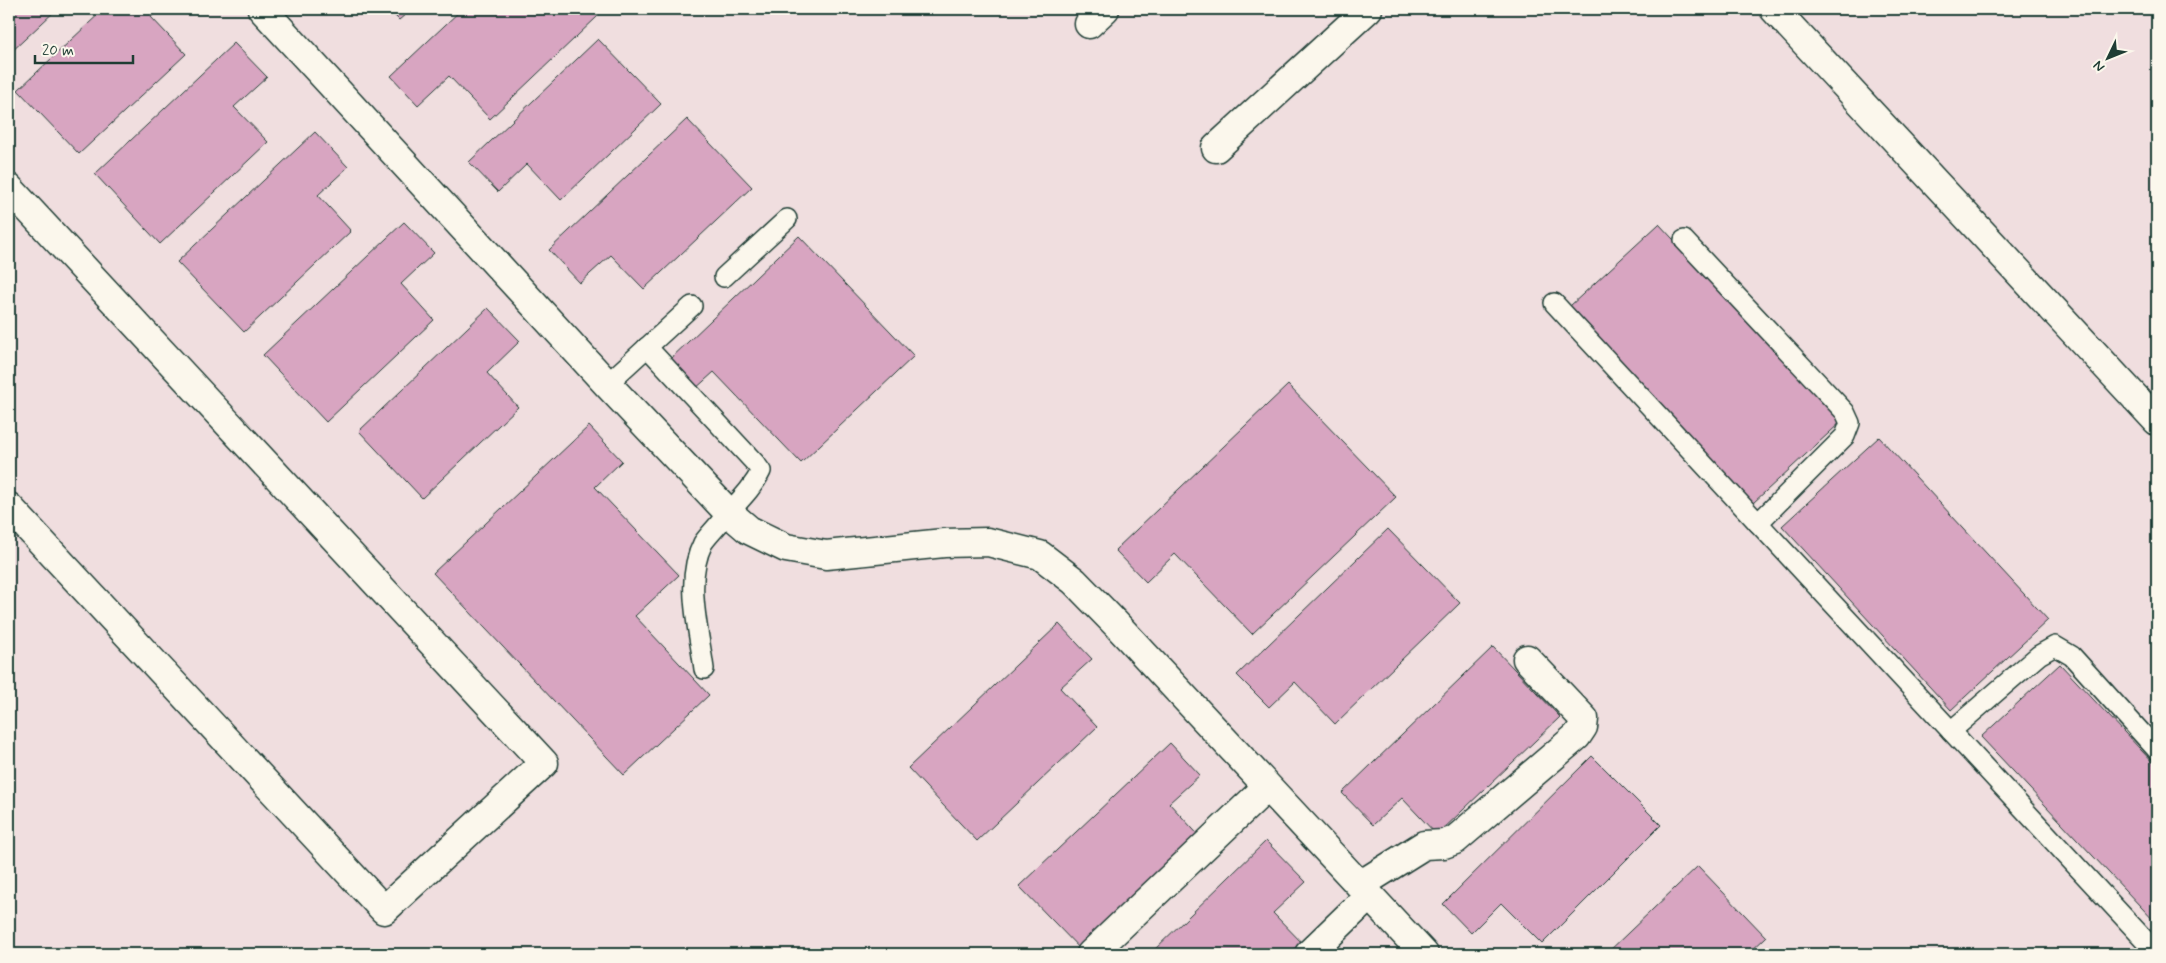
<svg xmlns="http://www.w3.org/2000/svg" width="2166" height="963" viewBox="0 0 2166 963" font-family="Mynerve,sans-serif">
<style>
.building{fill:#d8a5c1;stroke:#1f3d34}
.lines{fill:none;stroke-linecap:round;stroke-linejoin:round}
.lane-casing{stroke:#1f3d34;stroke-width:22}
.street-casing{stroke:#1f3d34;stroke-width:31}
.lane{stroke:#fbf7ec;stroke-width:19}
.street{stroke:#fbf7ec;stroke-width:28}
</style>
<rect width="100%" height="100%" fill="#f0dedf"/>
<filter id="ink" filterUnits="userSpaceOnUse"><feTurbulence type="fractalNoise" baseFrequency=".02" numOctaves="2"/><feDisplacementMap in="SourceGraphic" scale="10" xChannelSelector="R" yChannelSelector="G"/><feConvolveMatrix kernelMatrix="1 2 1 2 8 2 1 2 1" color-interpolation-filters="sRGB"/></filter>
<g filter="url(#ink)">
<g class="building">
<path d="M9,9H57L9,54Z"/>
<path d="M104,9H160L151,17L186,54L79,154L18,90Z"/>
<path d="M388,9H412L399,20Z"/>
<path d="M462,9H592L598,16L490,119L449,76L418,105L391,76Z"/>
<path d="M598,39L661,104L561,200L527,164L498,192L469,162Z"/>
<path d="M234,43L267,77L234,107L268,142L160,244L95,174Z"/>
<path d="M687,119L752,187L644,289L611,255L580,283L549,250Z"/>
<path d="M315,132L348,167L318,195L351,231L244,332L177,262Z"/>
<path d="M404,222L434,253L401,284L434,320L326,422L263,355Z"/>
<path d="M1659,224L1842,421L1753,503L1570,306Z"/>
<path d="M799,236L914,356L801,463L714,372L694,390L667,362Z"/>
<path d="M488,308L520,341L487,373L518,407L422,498L359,431Z"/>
<path d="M1288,385L1396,497L1252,634L1175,554L1146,582L1115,550Z"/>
<path d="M589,426L622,461L595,487L679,575L635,616L709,695L624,775L433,573Z"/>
<path d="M1879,437L2048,620L1951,710L1782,526Z"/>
<path d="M1388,529L1460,603L1335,724L1295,682L1269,707L1237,675Z"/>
<path d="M1059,624L1092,659L1060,688L1097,727L977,841L908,768Z"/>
<path d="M1493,647L1560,717L1437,835L1402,798L1373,825L1342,793Z"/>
<path d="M2060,664L2157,767V924L1981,737Z"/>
<path d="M1170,743L1200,775L1169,803L1204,841L1085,954L1019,886Z"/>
<path d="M1592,756L1661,825L1542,944L1501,903L1471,933L1443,904Z"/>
<path d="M1266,841L1306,882L1273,913L1308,949L1302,954H1150Z"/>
<path d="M1698,866L1766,937L1748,954H1606Z"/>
</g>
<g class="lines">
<g class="lane-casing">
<g id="lane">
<path d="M1684,240L1845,412L1850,423L1845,436L1758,523"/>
<path d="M724,277L787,219"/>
<path d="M1554,303L2157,953"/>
<path d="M647,347L755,463L761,471C751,492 732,507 718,525C713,531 707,537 703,543C684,580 699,630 704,669"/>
<path d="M607,384L692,306"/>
<path d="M1951,731L2039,655L2055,646L2072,656L2157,750"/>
</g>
</g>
<g class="street-casing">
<g id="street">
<path d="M262,9L607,384L728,512L749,530L786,548L826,555L944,543L988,542L1040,555L1074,581L1115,623L1424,954"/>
<path d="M1774,9L2157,421"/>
<path d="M1089,24L1105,9"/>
<path d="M1216,148L1368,9"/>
<path d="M9,188L544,763L384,910L9,507"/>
<path d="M1360,885L1424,845L1444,844L1455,840L1577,736L1583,727L1584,719L1527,659"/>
<path d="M1091,954L1267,787"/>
<path d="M1309,954L1369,896"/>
</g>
</g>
<use href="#lane" class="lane"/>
<use href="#street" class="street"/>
</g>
</g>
<rect width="2166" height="963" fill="none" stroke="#fbf7ec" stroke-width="30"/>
<rect x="15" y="15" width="2136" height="933" fill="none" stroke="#1f3d34" stroke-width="2" filter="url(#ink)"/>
<g transform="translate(2108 58) rotate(227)" stroke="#fbf7ec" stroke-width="4" paint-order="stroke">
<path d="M0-4L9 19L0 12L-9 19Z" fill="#1f3d34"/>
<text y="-8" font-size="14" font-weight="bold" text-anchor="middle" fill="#1f3d34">N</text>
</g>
<path d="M35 55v8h98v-8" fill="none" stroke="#1f3d34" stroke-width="2.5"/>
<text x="42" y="55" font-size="15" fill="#1f3d34" stroke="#fbf7ec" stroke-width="4" paint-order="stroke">20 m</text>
</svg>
